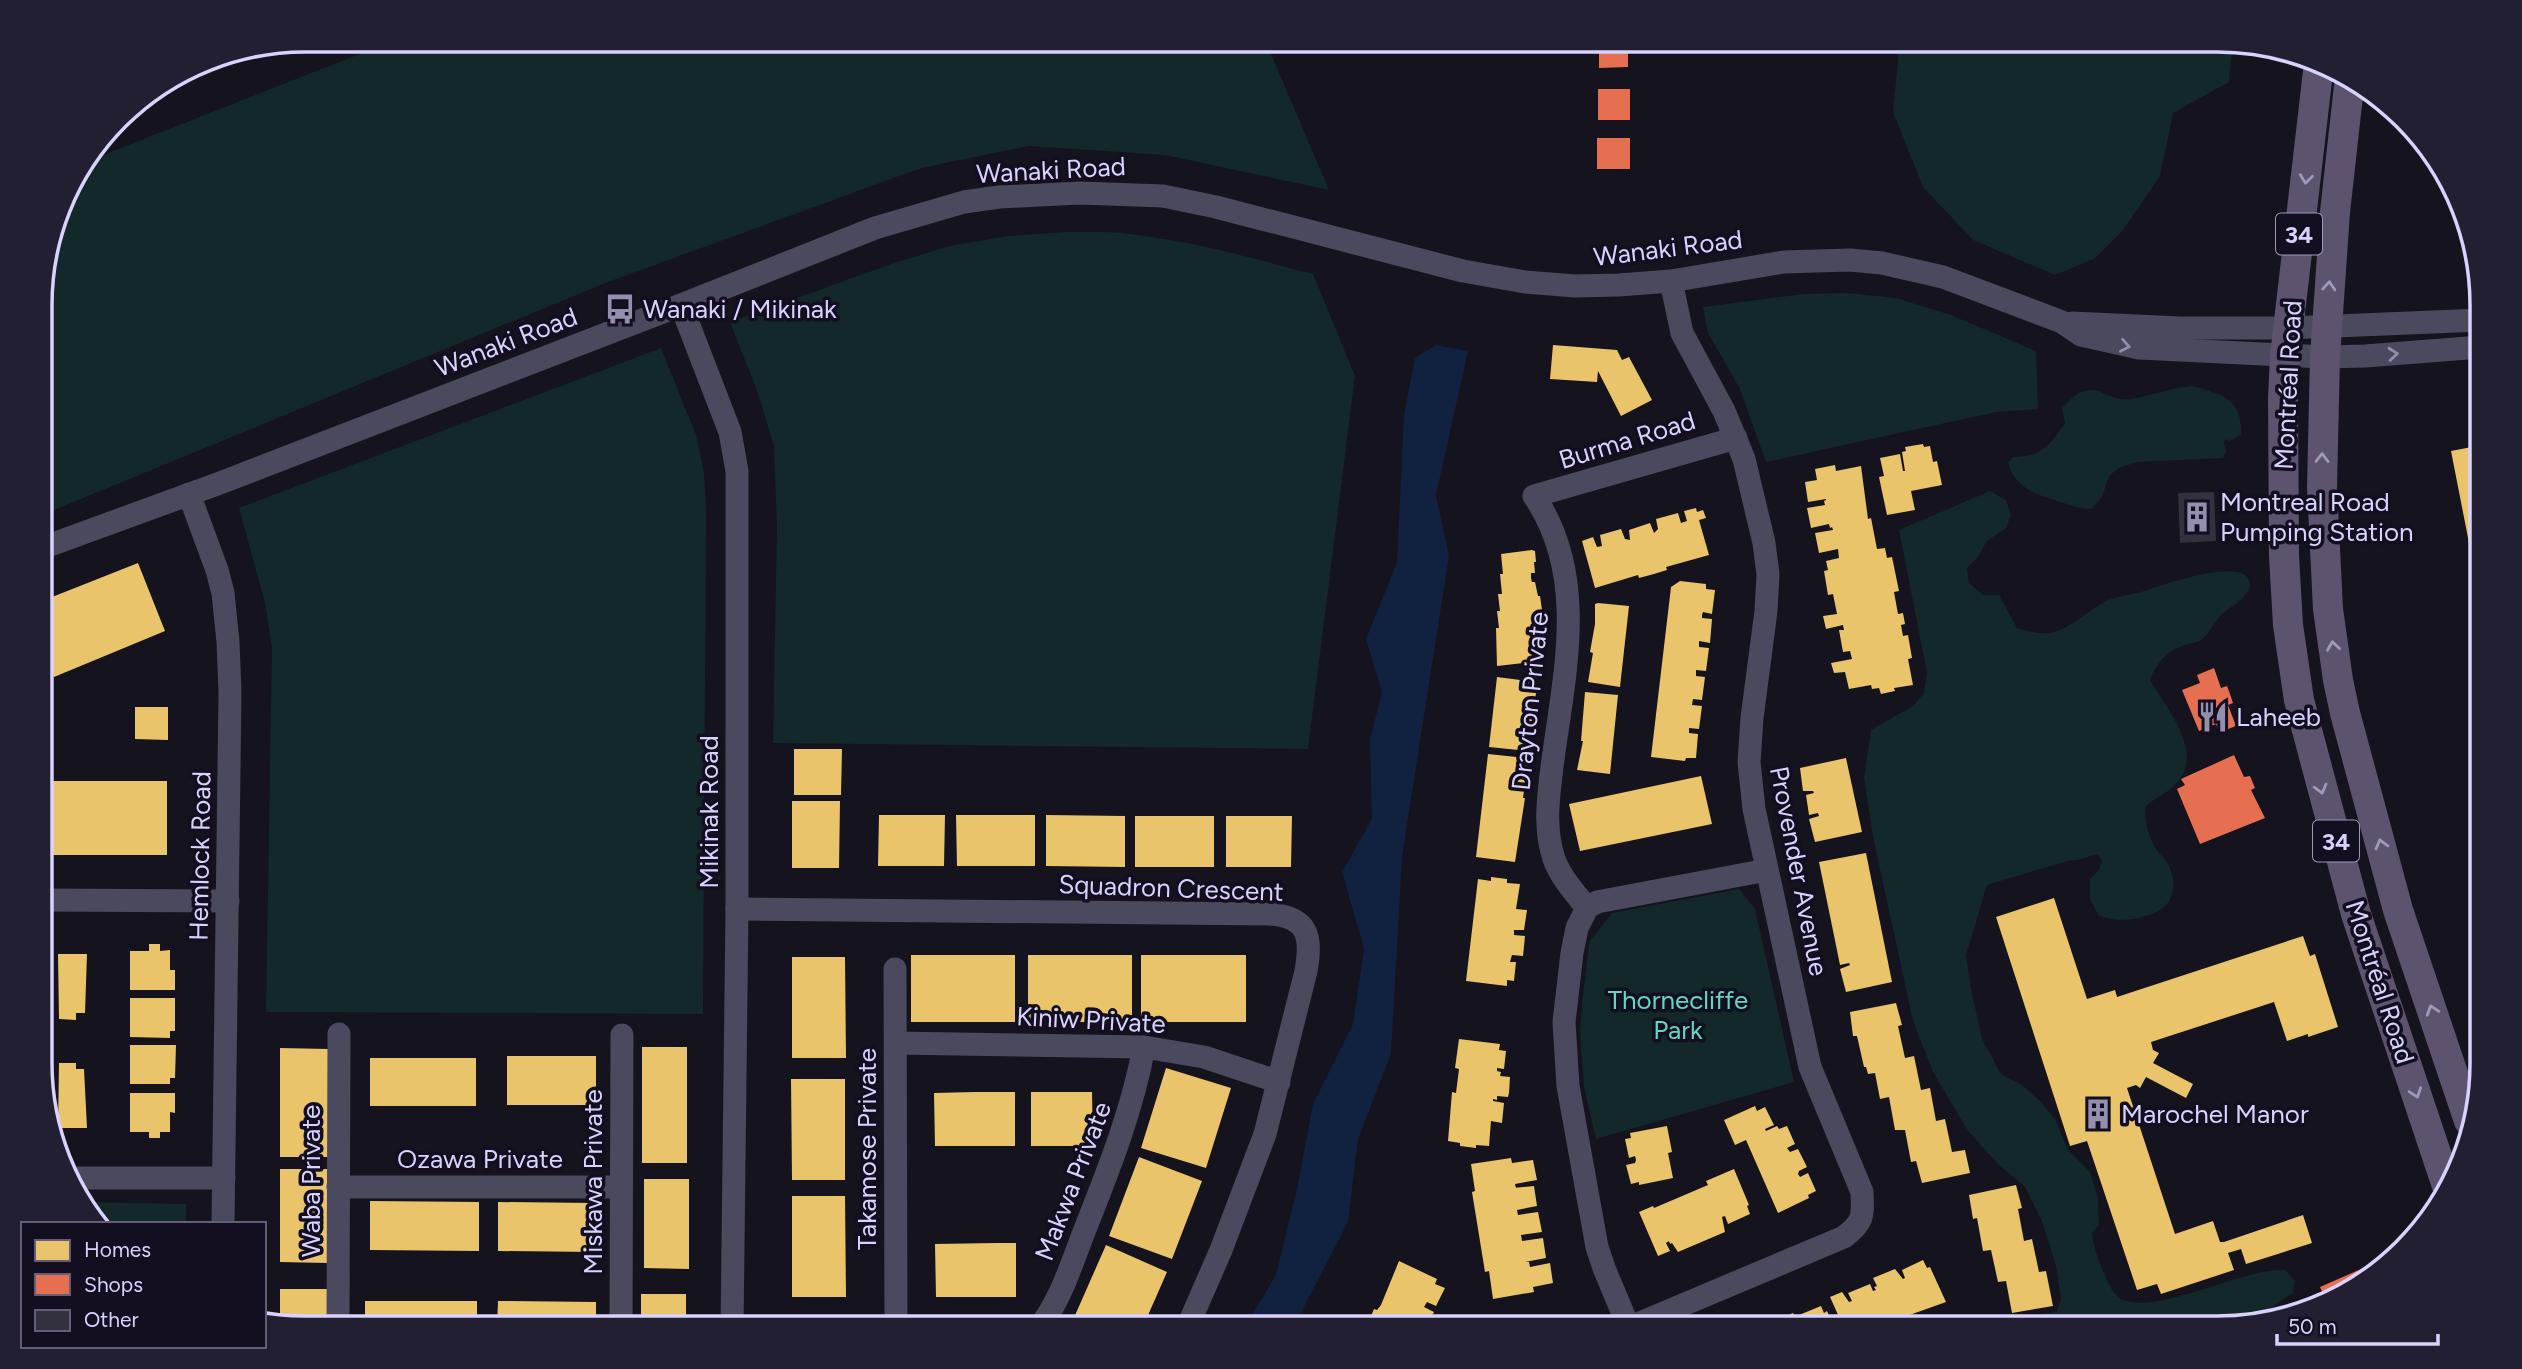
<svg xmlns="http://www.w3.org/2000/svg" width="2522" height="1369" viewBox="0 0 2522 1369" font-family="Figtree,sans-serif">
<style>
.green{fill:#122829}
.water{fill:#112140}
.homes{fill:#e9c46a}
.shops{fill:#e76f51}
.building{fill:#33313f}
.lines{fill:none;stroke-linecap:round;stroke-linejoin:round}
.minor{stroke:#4b495d;stroke-width:23}
.major{stroke:#5e536e;stroke-width:30}
.oneway{stroke:#a199bc}
.oneway2{stroke:#928eac}
.labels{text-anchor:middle;dominant-baseline:central;stroke-width:7;stroke-linejoin:round;paint-order:stroke}
.shield{fill:#130f21;stroke:#9d98ba;stroke-width:2}
.shield-label{font-size:24px;font-weight:bold;fill:#d8d2fc}
.street-label{font-size:26px;fill:#d8d2fc;stroke:#130f21}
.poi-label{font-size:26px;fill:#d8d2fc;stroke:#130f21;text-anchor:start}
.park-label{font-size:26px;fill:#63d7be;stroke:#130f21}
.rim{fill:none;stroke:#d8d2fc;stroke-width:3.5}
</style>
<rect width="100%" height="100%" fill="#15131d"/>
<g class="green">
<path d="M395,40H1265L1329,190L1165,155L1029,146L921,168L608,282L42,515V271L68,188L88,161Z"/>
<path d="M1900,40H2099L2112,53H2132L2127,40H2217L2233,42L2229,82L2173,113L2160,176L2123,230L2094,259L2055,275L1973,240L1923,187L1893,112Z"/>
<path d="M1065,232C1086,232 1108,231 1129,234C1192,241 1252,258 1313,274L1355,376L1308,749L773,743L777,526L774,446L758,393L730,322L894,263L950,246L1008,236Z"/>
<path d="M1847,293L1896,298L1951,315L2036,351L2038,409L1996,412L1766,462L1740,389L1708,333L1703,307L1804,294Z"/>
<path d="M661,348L696,435L704,472L706,515L703,1014L266,1012L272,648L265,603L239,508Z"/>
<path d="M2192,386C2222,394 2243,399 2241,435L2230,441L2226,439L2224,442L2226,451L2223,458L2137,462L2119,468L2109,476L2102,497L2092,509C2078,509 2068,504 2054,500C2034,494 2014,486 2008,463L2013,457C2040,458 2051,444 2065,423L2062,408C2097,370 2100,404 2132,399C2153,395 2170,388 2192,386Z"/>
<path d="M1990,491L2006,500L2011,515L2006,528L1987,541L1978,557L1967,568L1969,583L1983,595H1999L2017,628C2030,632 2042,635 2054,632C2077,625 2092,605 2114,598C2123,595 2132,595 2141,592C2155,588 2248,553 2250,584C2250,587 2249,591 2246,594C2241,602 2230,607 2222,614C2214,622 2211,632 2202,639C2196,644 2189,643 2182,646C2166,652 2156,664 2150,680C2166,708 2206,753 2176,784C2168,793 2154,798 2145,807C2145,821 2148,836 2156,849C2158,853 2163,856 2166,861C2179,880 2176,906 2152,914C2133,921 2118,922 2099,916L2090,899V879L2099,870L2102,861L2098,855C2088,855 2082,861 2071,860L1987,885L1966,955L1971,989L1982,1039L2001,1074L2022,1085L2041,1102L2055,1119L2068,1150L2090,1172L2098,1198L2099,1225L2092,1233C2093,1246 2098,1257 2102,1269C2106,1277 2111,1292 2118,1297C2148,1320 2244,1267 2285,1270L2295,1281L2293,1293L2277,1303L2265,1319L2234,1328H1948L2003,1319L2033,1317L2057,1311L2061,1299L2056,1266L2042,1221L2025,1187L1998,1164L1968,1131L1933,1072L1913,1021L1873,837L1864,778L1871,730L1913,706L1924,693L1927,673L1899,530Z"/>
<path d="M1739,889L1755,909L1794,1082L1596,1139L1584,1087L1580,1033L1582,1006L1589,942L1612,913Z"/>
<path d="M82,1202L186,1204V1224H98L85,1211Z"/>
</g>
<path class="water" d="M1436,345L1468,351L1436,495L1449,556L1402,857L1391,1054L1358,1139L1348,1222L1293,1328H1244L1276,1275L1298,1184L1313,1104L1353,1024L1364,949L1342,872L1372,819L1370,740L1382,692L1366,639L1397,563L1404,415L1415,358Z"/>
<g class="homes">
<path d="M1553,345L1617,350L1622,360L1629,357L1652,400L1621,416L1598,371L1597,382L1550,379Z"/>
<path d="M2481,440V599H2480L2451,451L2477,446L2476,442Z"/>
<path d="M1923,444L1924,447L1930,446L1933,462L1937,461L1942,485L1911,491L1915,510L1887,515L1879,477L1884,476L1880,458L1900,454L1903,471H1905L1902,452L1906,451L1905,447Z"/>
<path d="M1835,465L1836,471L1861,466L1868,519L1871,518L1877,549L1885,548L1887,558L1892,557L1899,591L1894,592L1898,614L1903,613L1905,624L1901,625L1903,636L1908,635L1912,658L1908,659L1913,685L1894,688L1895,691L1881,694L1879,688L1872,689L1871,685L1849,689L1845,672L1834,673L1831,663L1852,659L1850,651L1843,652L1839,630H1844L1843,625L1826,629L1823,616L1837,614L1833,594L1828,595L1824,571L1828,570L1826,561L1839,558L1838,549L1819,553L1815,533L1833,530L1832,527L1830,528L1829,524L1811,528L1807,508L1825,505L1824,501L1826,500V499L1808,502L1805,482L1817,480L1815,469Z"/>
<path d="M1696,508L1697,512L1703,510L1706,518L1699,520L1709,555L1666,567L1667,570L1654,574L1639,578L1638,575L1595,588L1582,541L1593,537L1597,547L1602,546L1600,535L1621,529L1625,539L1630,540L1629,530L1650,523L1654,533L1658,529L1656,519L1678,513L1681,523L1687,521L1684,511Z"/>
<path d="M1532,550L1535,551L1536,562H1534L1535,573H1531V578L1532,582H1535L1538,596H1540L1542,610H1539L1540,620H1537L1538,626L1532,627V630H1538L1537,655L1532,656V662L1497,666L1496,628H1499L1497,611H1500L1498,594H1502L1500,574H1503L1501,554Z"/>
<path d="M138,563L165,631L54,677L42,647V601Z"/>
<path d="M1680,581L1706,584V589L1715,590L1712,614L1703,612L1702,615V618L1712,619L1710,643L1699,641V647L1709,648L1706,671L1696,670V676L1705,677L1702,700L1693,699L1692,705L1702,706L1699,729L1689,728V733L1698,734L1696,758H1686L1685,761L1651,757L1671,587Z"/>
<path d="M1598,603L1629,606L1620,687L1588,682L1593,653L1590,652L1595,624V604Z"/>
<path d="M42,666L51,686L42,689Z"/>
<path d="M1497,677L1536,682L1535,686H1537L1532,721H1534L1529,751L1489,747Z"/>
<path d="M1585,692L1618,695L1610,774L1577,770L1583,741H1581Z"/>
<path d="M135,707H168V740L135,739Z"/>
<path d="M794,749H842L841,795H794Z"/>
<path d="M1488,754L1527,758L1528,763L1523,798H1525L1515,862L1476,857Z"/>
<path d="M1846,758L1862,832L1815,842L1809,819L1819,816L1818,813L1809,815L1806,795L1814,793L1813,791H1803L1800,768Z"/>
<path d="M1701,776L1712,824L1580,851L1569,804Z"/>
<rect x="48" y="781" width="119" height="74"/>
<path d="M792,801H840L839,868H792Z"/>
<path d="M879,815H945L944,866H878Z"/>
<path d="M956,815H1035V866H957Z"/>
<path d="M1046,815L1125,816V867L1046,866Z"/>
<rect x="1135" y="816" width="79" height="51"/>
<path d="M1226,816H1292L1291,867H1226Z"/>
<path d="M1866,853L1892,982L1846,992L1840,969L1850,965L1849,963L1840,965L1819,862Z"/>
<path d="M1491,877L1507,879V883L1520,884L1516,909L1527,910L1524,930H1514V935L1525,936L1523,956L1512,955L1510,962H1516L1514,981L1507,980V986L1466,981L1478,879L1491,881Z"/>
<path d="M2054,898L2087,999L2115,990L2117,997L2303,936L2310,956L2315,954L2338,1027L2308,1037V1034L2287,1041L2274,1002L2151,1042L2153,1050L2159,1053L2153,1063L2193,1084L2186,1098L2146,1077L2140,1088L2136,1085L2127,1088L2175,1234L2213,1221L2220,1242H2224L2303,1215L2312,1243L2246,1264L2241,1249L2228,1253L2234,1270L2161,1294L2157,1284L2137,1290L2087,1141L2070,1146L1996,917Z"/>
<path d="M149,944H160V951L170,950V970H175V990H130V951H149Z"/>
<path d="M42,952H50L48,1012H42Z"/>
<path d="M58,954H87L85,1013H76V1020L59,1019Z"/>
<rect x="911" y="955" width="104" height="67"/>
<rect x="1028" y="955" width="104" height="67"/>
<rect x="1141" y="955" width="105" height="67"/>
<path d="M792,957H845L846,1058H792Z"/>
<path d="M130,998H175V1031H170V1038L130,1037Z"/>
<path d="M1896,1003L1902,1025L1898,1026L1905,1058L1914,1056L1921,1090L1930,1088L1936,1121L1945,1119L1952,1152L1965,1150L1970,1173L1922,1183L1916,1161L1911,1162L1905,1130H1895L1889,1097L1880,1099L1875,1073L1868,1074L1866,1067H1864L1857,1036H1853L1850,1012Z"/>
<path d="M1459,1039L1500,1044L1499,1050L1506,1051L1504,1069L1497,1068V1071L1501,1072L1500,1076L1510,1077L1509,1093L1508,1097L1497,1096V1100L1493,1099V1101L1504,1103L1502,1123L1491,1121L1489,1146L1476,1145V1148L1460,1146V1143L1448,1141L1452,1092L1456,1093L1459,1069L1455,1068Z"/>
<path d="M130,1045H176L175,1078H170V1084H130Z"/>
<rect x="642" y="1047" width="45" height="116"/>
<path d="M280,1048L328,1049V1157H280Z"/>
<rect x="507" y="1056" width="89" height="49"/>
<rect x="370" y="1058" width="106" height="48"/>
<path d="M59,1063H76V1069H84L87,1128H58Z"/>
<path d="M1166,1068L1231,1088L1206,1168L1141,1148Z"/>
<path d="M42,1070H48V1112L42,1098Z"/>
<path d="M791,1079H845V1180H792Z"/>
<path d="M975,1092H1015V1146H935L934,1093Z"/>
<path d="M1031,1092H1092L1093,1146H1031Z"/>
<path d="M130,1093H175V1113L170,1112V1132H160V1138H149V1132H130Z"/>
<path d="M1755,1106L1757,1111L1765,1107L1774,1125L1765,1129L1766,1131L1777,1126L1779,1129L1787,1126L1795,1144L1787,1148L1790,1152L1798,1149L1807,1167L1799,1171L1798,1174L1800,1177L1808,1173L1816,1191L1808,1195L1809,1198L1778,1213L1746,1140L1735,1145L1724,1120Z"/>
<path d="M1667,1126L1672,1152L1668,1153L1673,1178L1639,1185V1182L1631,1184L1626,1165L1635,1163L1636,1160L1635,1156L1629,1158L1625,1139L1631,1138L1630,1133Z"/>
<path d="M1139,1157L1202,1181L1172,1259L1109,1236Z"/>
<path d="M1511,1158L1512,1163L1533,1160L1537,1180L1515,1184L1516,1188H1513L1534,1186L1537,1206L1517,1210L1518,1215L1538,1212L1542,1232L1521,1235L1522,1241L1543,1238L1546,1258L1525,1262H1529L1530,1267L1550,1263L1553,1283L1533,1287L1534,1292L1493,1299L1489,1271L1485,1272L1472,1192L1475,1191L1471,1164Z"/>
<path d="M280,1169H328V1263L280,1262Z"/>
<path d="M1734,1169L1749,1205L1747,1206L1750,1214L1728,1224L1725,1216L1722,1217L1725,1232L1678,1252L1672,1243L1670,1244L1669,1241L1666,1243L1670,1251L1658,1256L1639,1212L1653,1206L1654,1208L1708,1185L1706,1181Z"/>
<path d="M644,1179H689V1269L644,1268Z"/>
<path d="M2016,1185L2022,1208L2018,1209L2024,1241L2032,1239L2039,1272L2046,1271L2053,1306L2012,1313L2006,1281L1998,1282L1991,1250L1983,1251L1977,1218L1973,1219L1969,1195Z"/>
<path d="M792,1196H845L846,1297H792Z"/>
<path d="M370,1201L479,1202V1251L370,1250Z"/>
<path d="M498,1202L594,1203V1252L498,1251Z"/>
<path d="M996,1243H1016V1297H936L935,1244Z"/>
<path d="M1106,1245L1167,1272L1142,1329H1069Z"/>
<path d="M1923,1260L1927,1268L1930,1267L1946,1302L1890,1322L1891,1326L1886,1328H1844L1830,1297L1842,1292L1849,1302L1852,1301L1848,1293L1870,1284L1873,1291L1876,1290L1874,1287L1877,1286L1873,1278L1895,1269L1903,1279L1905,1278L1902,1270Z"/>
<path d="M1399,1261L1437,1279L1435,1284L1445,1288L1436,1306L1427,1302L1424,1307L1434,1312L1426,1328L1416,1326L1415,1328H1366L1374,1309L1377,1310L1381,1305Z"/>
<path d="M280,1289H328V1329L280,1325Z"/>
<rect x="641" y="1294" width="45" height="35"/>
<rect x="365" y="1301" width="112" height="28"/>
<path d="M498,1301L596,1302V1329H497Z"/>
<path d="M1821,1306L1824,1313L1827,1311L1835,1328H1773L1771,1323L1793,1313L1800,1324L1802,1323L1799,1315Z"/>
<rect x="792" y="1320" width="54" height="9"/>
</g>
<g class="shops">
<path d="M1599,42H1628V67L1599,68Z"/>
<rect x="1598" y="89" width="32" height="31"/>
<rect x="1597" y="138" width="33" height="31"/>
<path d="M2214,668L2221,688L2227,686L2230,694L2233,703L2228,705L2236,726L2220,732L2216,724L2199,731L2182,690L2200,683L2197,675Z"/>
<path d="M2234,755L2244,777L2250,776L2255,788L2251,790L2265,818L2200,844L2177,789L2185,785L2181,779Z"/>
<path d="M2410,1244L2404,1251L2350,1293L2326,1300L2320,1287L2393,1255L2392,1252Z"/>
</g>
<g class="building">
<path d="M2214,492L2216,541L2180,543L2178,493Z"/>
<path d="M1693,998L1698,1004L1695,1011L1688,1012L1682,1006L1685,999Z"/>
</g>
<g class="lines">
<g class="minor">
<path d="M681,305L730,432L737,471V909L732,1329"/>
<path d="M2072,323L2180,328H2288L2481,320"/>
<path d="M189,494L217,570L223,593L228,642L230,692L223,1224"/>
<path d="M42,548L220,483L681,305L875,228L964,202L999,197L1080,193L1163,196L1216,207L1463,271L1525,282L1575,286L1619,285L1671,281L1784,262L1850,260L1882,263L1943,277L2062,322L2081,335L2139,348L2325,357L2365,356L2481,347"/>
<path d="M42,900L228,901"/>
<path d="M1587,908C1575,893 1561,878 1554,859C1543,826 1549,793 1553,759C1565,671 1588,575 1534,496L1736,438"/>
<path d="M737,909L1269,914C1309,917 1312,937 1306,971L1265,1134L1221,1250L1187,1328"/>
<path d="M895,969L896,1329"/>
<path d="M896,1043L1144,1047L1204,1057L1279,1082"/>
<path d="M73,1178H224"/>
<path d="M338,1187H621"/>
<path d="M1628,1328L1844,1237C1864,1222 1863,1216 1862,1192L1810,1067L1754,809L1749,762L1752,718L1766,611L1768,574L1764,543L1744,459L1724,411L1682,333L1671,281"/>
<path d="M1629,1328L1604,1268L1597,1247L1568,1086L1564,1022L1572,953L1577,928L1587,908L1597,902L1767,870"/>
<path d="M338,1329L339,1034"/>
<path d="M621,1329L622,1035"/>
<path d="M1038,1329C1061,1300 1071,1265 1084,1232C1108,1171 1132,1112 1144,1047"/>
</g>
<g class="major">
<path d="M2319,63L2285,356L2283,398L2284,556L2288,625L2299,700L2356,914L2448,1189"/>
<path d="M2350,77L2335,212L2325,357L2322,487L2328,609L2338,680L2345,713L2398,910L2469,1121"/>
</g>
</g>
<defs><path id="oneway-chevron" d="M-2-3.5L2.5 0L-2 3.5" fill="none" stroke-width="1.6" stroke-linecap="round" stroke-linejoin="round" transform="scale(1.75)"/></defs>
<g class="oneway">
<use href="#oneway-chevron" transform="translate(2306 179) rotate(97)"/>
<use href="#oneway-chevron" transform="translate(2329 286) rotate(-86)"/>
<use href="#oneway-chevron" transform="translate(2322 458) rotate(-90)"/>
<use href="#oneway-chevron" transform="translate(2333 646) rotate(-98)"/>
<use href="#oneway-chevron" transform="translate(2321 789) rotate(75)"/>
<use href="#oneway-chevron" transform="translate(2381 844) rotate(-105)"/>
<use href="#oneway-chevron" transform="translate(2432 1010) rotate(-108)"/>
<use href="#oneway-chevron" transform="translate(2416 1093) rotate(71)"/>
</g>
<g class="oneway2">
<use href="#oneway-chevron" transform="translate(2125 346) rotate(11)"/>
<use href="#oneway-chevron" transform="translate(2393 354) rotate(-5)"/>
</g>
<defs>
<g id="bus-bare" transform="scale(2.415)"><path d="M-5-6H5V4H4V6H2V4H-2V6H-4V4H-5ZM-3.5-4V0h7V-4ZM-3.5 1.2v1.5H-2V1.2ZM2 1.2v1.5H3.5V1.2Z" fill="#948fae" stroke="#130f21" stroke-width="2.5" paint-order="stroke"/></g>
<g id="building-bare" transform="scale(2.415)"><path d="M-4-6H4V6H1V3H-1V6H-4ZM-2.5-4.3h1.7v1.8h-1.7ZM.8-4.3h1.7v1.8H.8ZM-2.5-1h1.7V.8h-1.7ZM.8-1h1.7V.8H.8Z" fill="#948fae" stroke="#130f21" stroke-width="2.5" paint-order="stroke"/></g>
<g id="restaurant-bare" transform="scale(2.415)"><path d="M-5-6h1v4h1v-4h1v4h1v-4h1v5L-1.5 .5V6h-2V.5L-5-1ZM5-6V6H3V1.5H1.5Q1.5-4 5-6Z" fill="#948fae" stroke="#130f21" stroke-width="2.5" paint-order="stroke"/></g>
</defs>
<g fill-rule="evenodd">
<use href="#bus-bare" x="620" y="309"/>
<use href="#building-bare" x="2197" y="517"/>
<use href="#restaurant-bare" x="2213" y="717"/>
<use href="#building-bare" x="2098" y="1114"/>
</g>
<g class="labels">
<g class="shield">
<rect x="2276" y="213.5" width="46" height="41" rx="5"/>
<rect x="2313" y="820.5" width="46" height="41" rx="5"/>
</g>
<g class="shield-label">
<text x="2299" y="234">34</text>
<text x="2336" y="841">34</text>
</g>
<g class="street-label">
<text transform="translate(1051 170) rotate(-3)">Wanaki Road</text>
<text transform="translate(1668 248) rotate(-7)">Wanaki Road</text>
<text transform="translate(506 342) rotate(-21)">Wanaki Road</text>
<text transform="translate(2288 385) rotate(-87)">Montréal Road</text>
<text transform="translate(1627 440) rotate(-17)">Burma Road</text>
<text transform="translate(1530 701) rotate(-84)">Drayton Private</text>
<text transform="translate(709 812) rotate(-90)">Mikinak Road</text>
<text transform="translate(200 856) rotate(-89)">Hemlock Road</text>
<text transform="translate(1799 871) rotate(79)">Provender Avenue</text>
<text transform="translate(1171 888) rotate(2)">Squadron Crescent</text>
<text transform="translate(2380 982) rotate(72)">Montréal Road</text>
<text transform="translate(1091 1020) rotate(3)">Kiniw Private</text>
<text transform="translate(867 1149) rotate(-90)">Takamose Private</text>
<text x="480" y="1159">Ozawa Private</text>
<text transform="translate(311 1181) rotate(-90)">Waba Private</text>
<text transform="translate(1073 1181) rotate(-69)">Makwa Private</text>
<text transform="translate(593 1182) rotate(-90)">Miskawa Private</text>
</g>
<g class="poi-label">
<text x="643" y="309">Wanaki / Mikinak</text>
<text x="2220" y="502">Montreal Road<tspan x="2220" dy="30">Pumping Station</tspan></text>
<text x="2236" y="717">Laheeb</text>
<text x="2121" y="1114">Marochel Manor</text>
</g>
<g class="park-label">
<text x="1678" y="1000">Thornecliffe<tspan x="1678" dy="30">Park</tspan></text>
</g>
</g>
<path d="M0 0H2522V1369H0ZM305 52H2217A253 253 0 0 1 2470 305V1063A253 253 0 0 1 2217 1316H305A253 253 0 0 1 52 1063V305A253 253 0 0 1 305 52Z" fill="#231f33" fill-rule="evenodd"/>
<path class="rim" d="M305 52H2217A253 253 0 0 1 2470 305V1063A253 253 0 0 1 2217 1316H305A253 253 0 0 1 52 1063V305A253 253 0 0 1 305 52Z"/>
<rect x="21" y="1222" width="245" height="126" fill="#130f21" stroke="#625d79" stroke-width="2"/>
<rect x="35" y="1240" width="35" height="21" fill="#e9c46a" stroke="#625d79" stroke-width="2"/>
<text x="84" y="1257" font-size="21" fill="#d8d2fc">Homes</text>
<rect x="35" y="1274" width="35" height="21" fill="#e76f51" stroke="#625d79" stroke-width="2"/>
<text x="84" y="1292" font-size="21" fill="#d8d2fc">Shops</text>
<rect x="35" y="1310" width="35" height="21" fill="#33313f" stroke="#625d79" stroke-width="2"/>
<text x="84" y="1327" font-size="21" fill="#d8d2fc">Other</text>
<path d="M2277 1334v10h161v-10" fill="none" stroke="#d8d2fc" stroke-width="3.5"/>
<text x="2288" y="1334" font-size="21" fill="#d8d2fc" stroke="#130f21" stroke-width="5" paint-order="stroke">50 m</text>
</svg>
